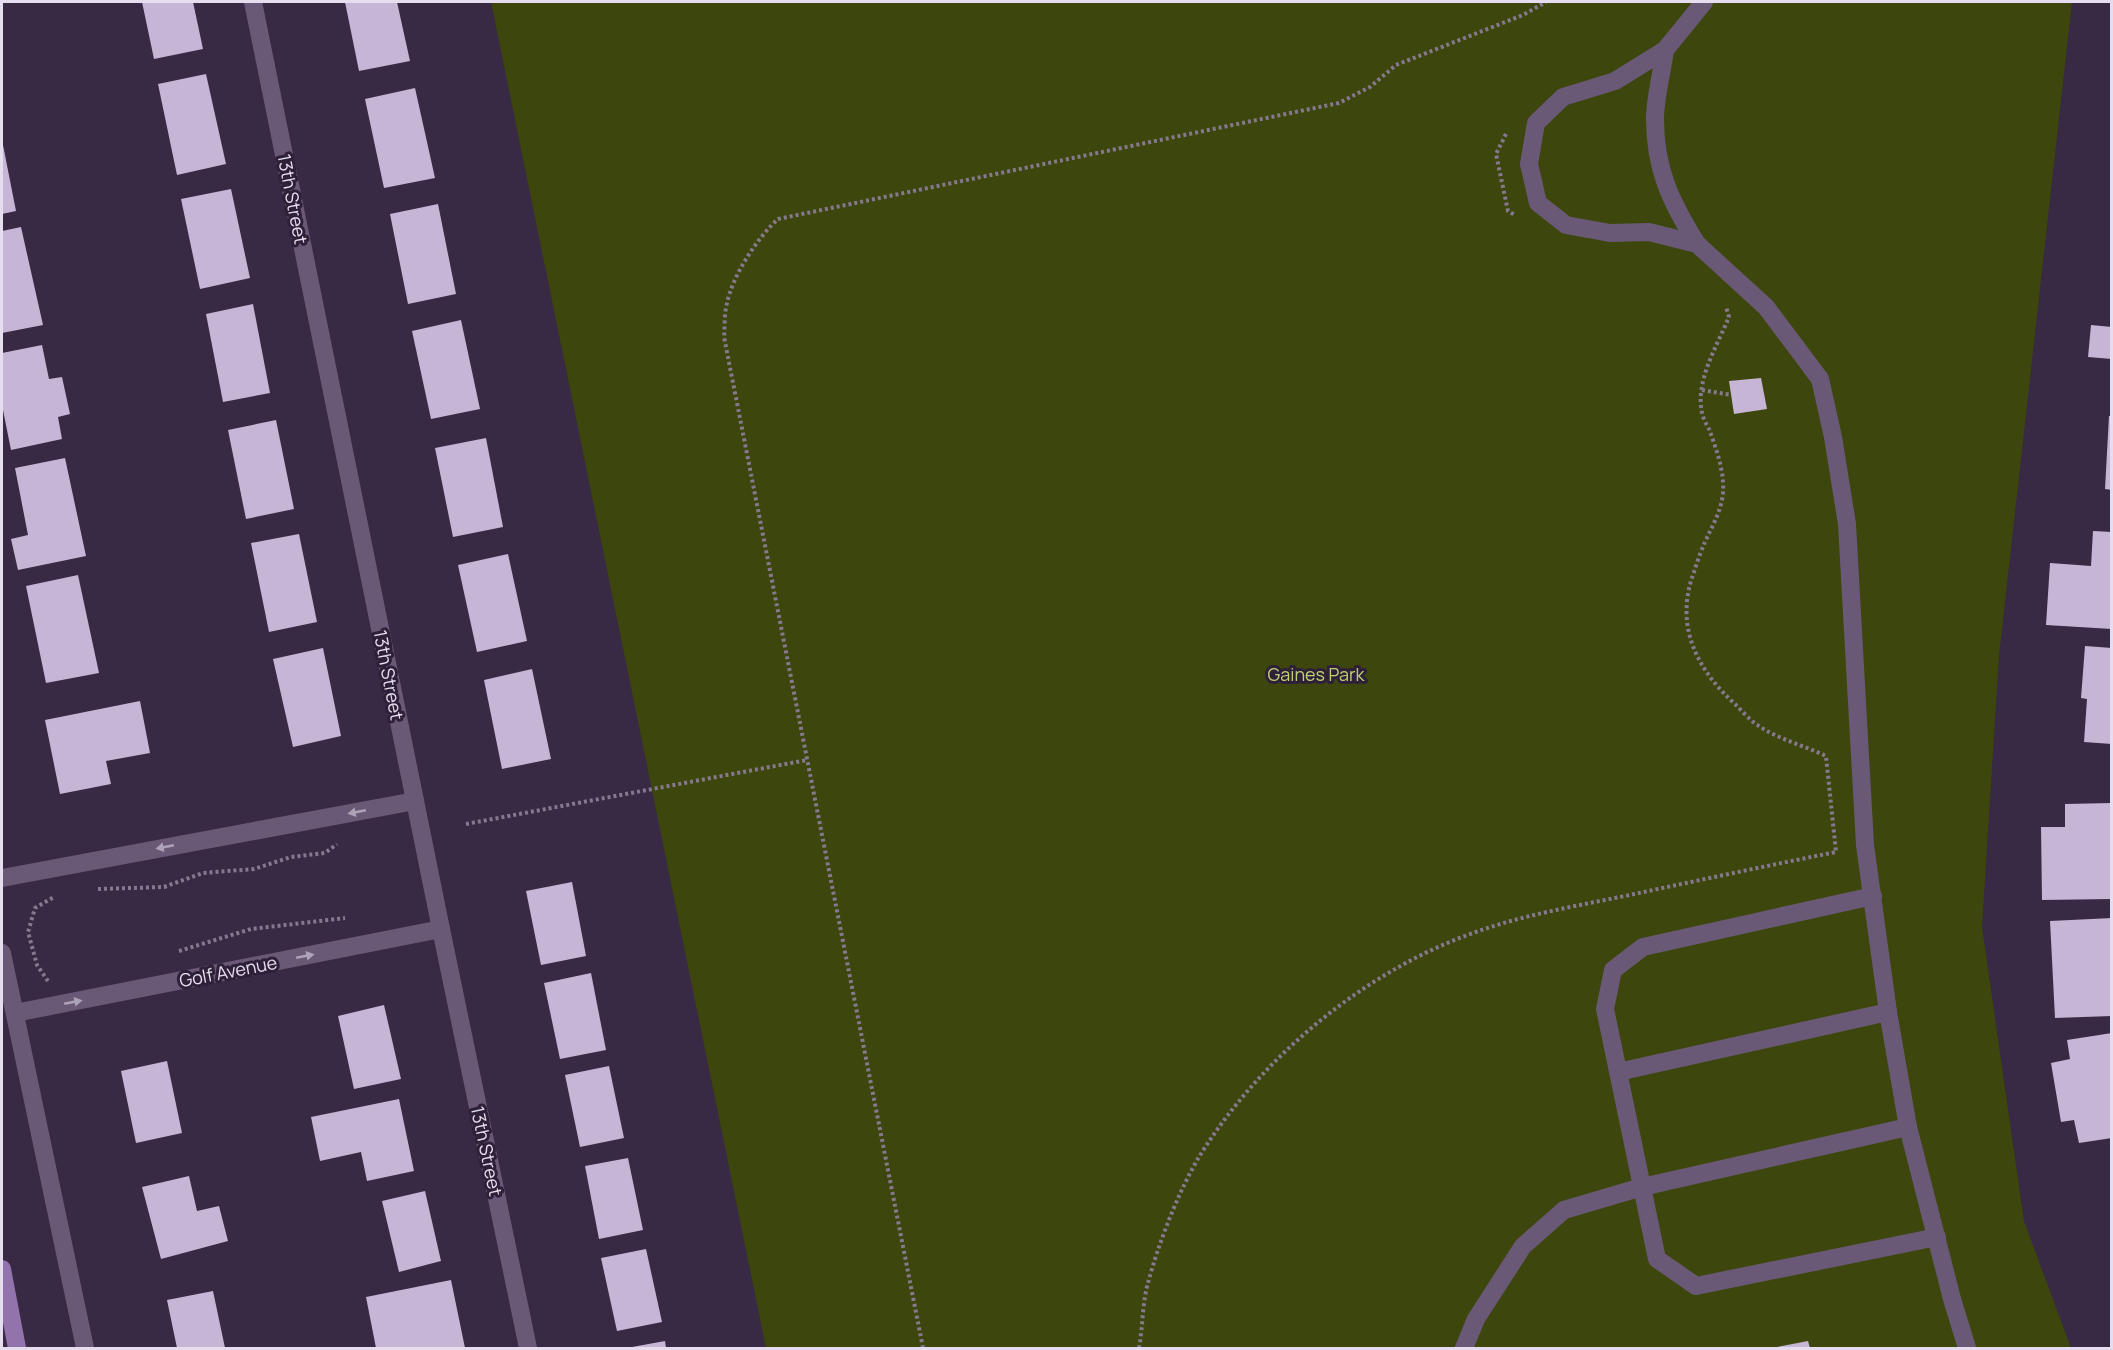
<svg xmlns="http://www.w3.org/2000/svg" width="2113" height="1350" viewBox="0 0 2113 1350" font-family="Manrope,sans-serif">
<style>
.green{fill:#3d460c}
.building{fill:#c7b5d6}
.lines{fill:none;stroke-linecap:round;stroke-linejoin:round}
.path{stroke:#85798f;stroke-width:4;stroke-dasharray:3 3;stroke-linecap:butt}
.lane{stroke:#695977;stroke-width:18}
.street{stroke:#695977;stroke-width:18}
.primary{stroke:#9273ab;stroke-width:18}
.oneway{fill:#aea2b8}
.labels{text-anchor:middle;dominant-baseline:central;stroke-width:6;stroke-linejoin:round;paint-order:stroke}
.street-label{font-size:18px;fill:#e6ddee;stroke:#2e2039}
.park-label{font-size:18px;fill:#bed170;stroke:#2e2039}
</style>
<rect width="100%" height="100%" fill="#382944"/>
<path class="green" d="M491,2H2072L1999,656L1982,927L2024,1221L2071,1348H766Z"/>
<g class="building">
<path d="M142,2H193L203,49L154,59Z"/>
<path d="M345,2H397L410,61L359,71Z"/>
<path d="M206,74L226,164L177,175L158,84Z"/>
<path d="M415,88L435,178L384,188L365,99Z"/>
<path d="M3,145L16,211L2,214V146Z"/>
<path d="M231,189L250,278L200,289L181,199Z"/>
<path d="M438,204L456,294L408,304L390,214Z"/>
<path d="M21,227L43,325L2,333V231Z"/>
<path d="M253,304L270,393L223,402L206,314Z"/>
<path d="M461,320L480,409L431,419L412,331Z"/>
<path d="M2091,325L2112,327V359L2088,357Z"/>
<path d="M42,345L49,379L62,377L70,414L58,417L62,439L11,450L2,405V353Z"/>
<path d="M1761,378L1767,409L1734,414L1729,381Z"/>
<path d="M2109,416H2112V490L2105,489Z"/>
<path d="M276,420L294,509L246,519L228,430Z"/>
<path d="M486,438L503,527L453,537L435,448Z"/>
<path d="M65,458L86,556L18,570L11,539L28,535L15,468Z"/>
<path d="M2093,531L2112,532V629L2046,625L2050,563L2091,566Z"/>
<path d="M299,534L317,622L269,632L251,543Z"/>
<path d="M508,554L527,641L477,652L458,565Z"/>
<path d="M78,575L99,673L46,683L26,586Z"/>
<path d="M2085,646L2112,648V744L2084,742L2087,699L2081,698Z"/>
<path d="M323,648L341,736L293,747L273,659Z"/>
<path d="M532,669L551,759L502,769L484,680Z"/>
<path d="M140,701L150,753L106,761L111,784L60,794L45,720Z"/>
<path d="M2112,803V899L2042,900L2041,827H2065V804Z"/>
<path d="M572,882L586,956L541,965L526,891Z"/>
<path d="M2112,918V1016L2055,1018L2050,921Z"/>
<path d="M591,973L606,1050L560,1059L544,983Z"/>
<path d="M384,1005L401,1079L354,1089L338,1016Z"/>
<path d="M2112,1033V1138L2079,1143L2074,1120L2061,1122L2051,1063L2070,1059L2067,1040Z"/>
<path d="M167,1061L182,1133L136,1143L121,1071Z"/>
<path d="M609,1066L624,1138L580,1147L565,1075Z"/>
<path d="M399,1099L414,1171L367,1181L361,1152L320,1161L311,1117Z"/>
<path d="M628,1158L643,1230L599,1239L585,1166Z"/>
<path d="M189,1176L197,1211L219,1206L228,1241L161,1259L142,1187Z"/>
<path d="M425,1191L441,1261L399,1272L382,1201Z"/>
<path d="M646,1249L662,1322L617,1331L601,1258Z"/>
<path d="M451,1280L465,1348H376L366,1297Z"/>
<path d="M213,1291L225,1348H177L167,1300Z"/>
<path d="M665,1341L666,1348H632V1347Z"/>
<path d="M1808,1341L1810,1348H1777V1347Z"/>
</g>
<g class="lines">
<g class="path">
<path d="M1506,134L1496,154L1508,211L1515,215"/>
<path d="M1702,390L1731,395"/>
<path d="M466,824L807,760"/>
<path d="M98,889L164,887L203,873L254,869L291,857L325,853L337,844"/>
<path d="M179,951L251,929L345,918"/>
<path d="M48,981L37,965L28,932L35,908L54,897"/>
<path d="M923,1348L724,337C725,326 724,314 727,303C733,275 757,238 778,219L1339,103L1370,87L1396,65L1523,15L1546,2"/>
<path d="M1139,1348C1143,1327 1142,1304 1148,1283C1158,1245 1178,1192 1199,1157C1258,1061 1360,975 1465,936C1517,916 1571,907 1625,896C1695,881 1766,866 1836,852L1826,756C1803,745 1777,739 1756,724C1749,719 1742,711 1736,705C1696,669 1674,625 1694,572C1697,562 1701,551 1705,542C1714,522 1725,505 1723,482C1722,465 1715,445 1709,429C1706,424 1703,418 1702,413C1695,381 1717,346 1729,317L1726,307"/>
</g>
<g class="lane">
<path d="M1704,2L1665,50L1615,81L1563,97L1536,123L1529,164L1538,203L1566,225L1610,233L1649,232L1697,244L1766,307L1820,379L1833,437L1847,524L1865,845L1888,1012L1908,1127L1952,1299L1967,1348"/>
<path d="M1665,50C1662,73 1655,97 1655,119C1655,170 1671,202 1697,244"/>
<path d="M1873,896L1643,947L1613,970L1605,1009L1657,1259L1696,1286L1937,1237"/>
<path d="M1618,1072L1888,1012"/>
<path d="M1464,1348L1476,1319L1523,1246L1564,1210L1642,1187L1908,1127"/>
</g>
<g class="street">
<path d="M253,2L441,929L528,1348"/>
<path d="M2,878L415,801"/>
<path d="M2,953L85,1348"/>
<path d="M15,1013L441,929"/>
</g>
<path class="primary" d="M2,1269L17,1348"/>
</g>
<defs><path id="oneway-solid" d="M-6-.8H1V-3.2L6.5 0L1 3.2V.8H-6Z" transform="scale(1.5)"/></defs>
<g class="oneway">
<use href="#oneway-solid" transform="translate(357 812) rotate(169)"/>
<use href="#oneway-solid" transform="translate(165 847) rotate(169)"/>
<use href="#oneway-solid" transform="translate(305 956) rotate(-11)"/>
<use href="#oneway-solid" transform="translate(73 1002) rotate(-11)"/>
</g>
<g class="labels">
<g class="street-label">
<text transform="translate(293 199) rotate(79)">13th Street</text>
<text transform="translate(389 675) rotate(79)">13th Street</text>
<text transform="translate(228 971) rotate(-11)">Golf Avenue</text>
<text transform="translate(487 1151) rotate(78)">13th Street</text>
</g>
<g class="park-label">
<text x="1316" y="674">Gaines Park</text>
</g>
</g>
<rect width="2113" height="1350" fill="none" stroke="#e6ddee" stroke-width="6"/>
</svg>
